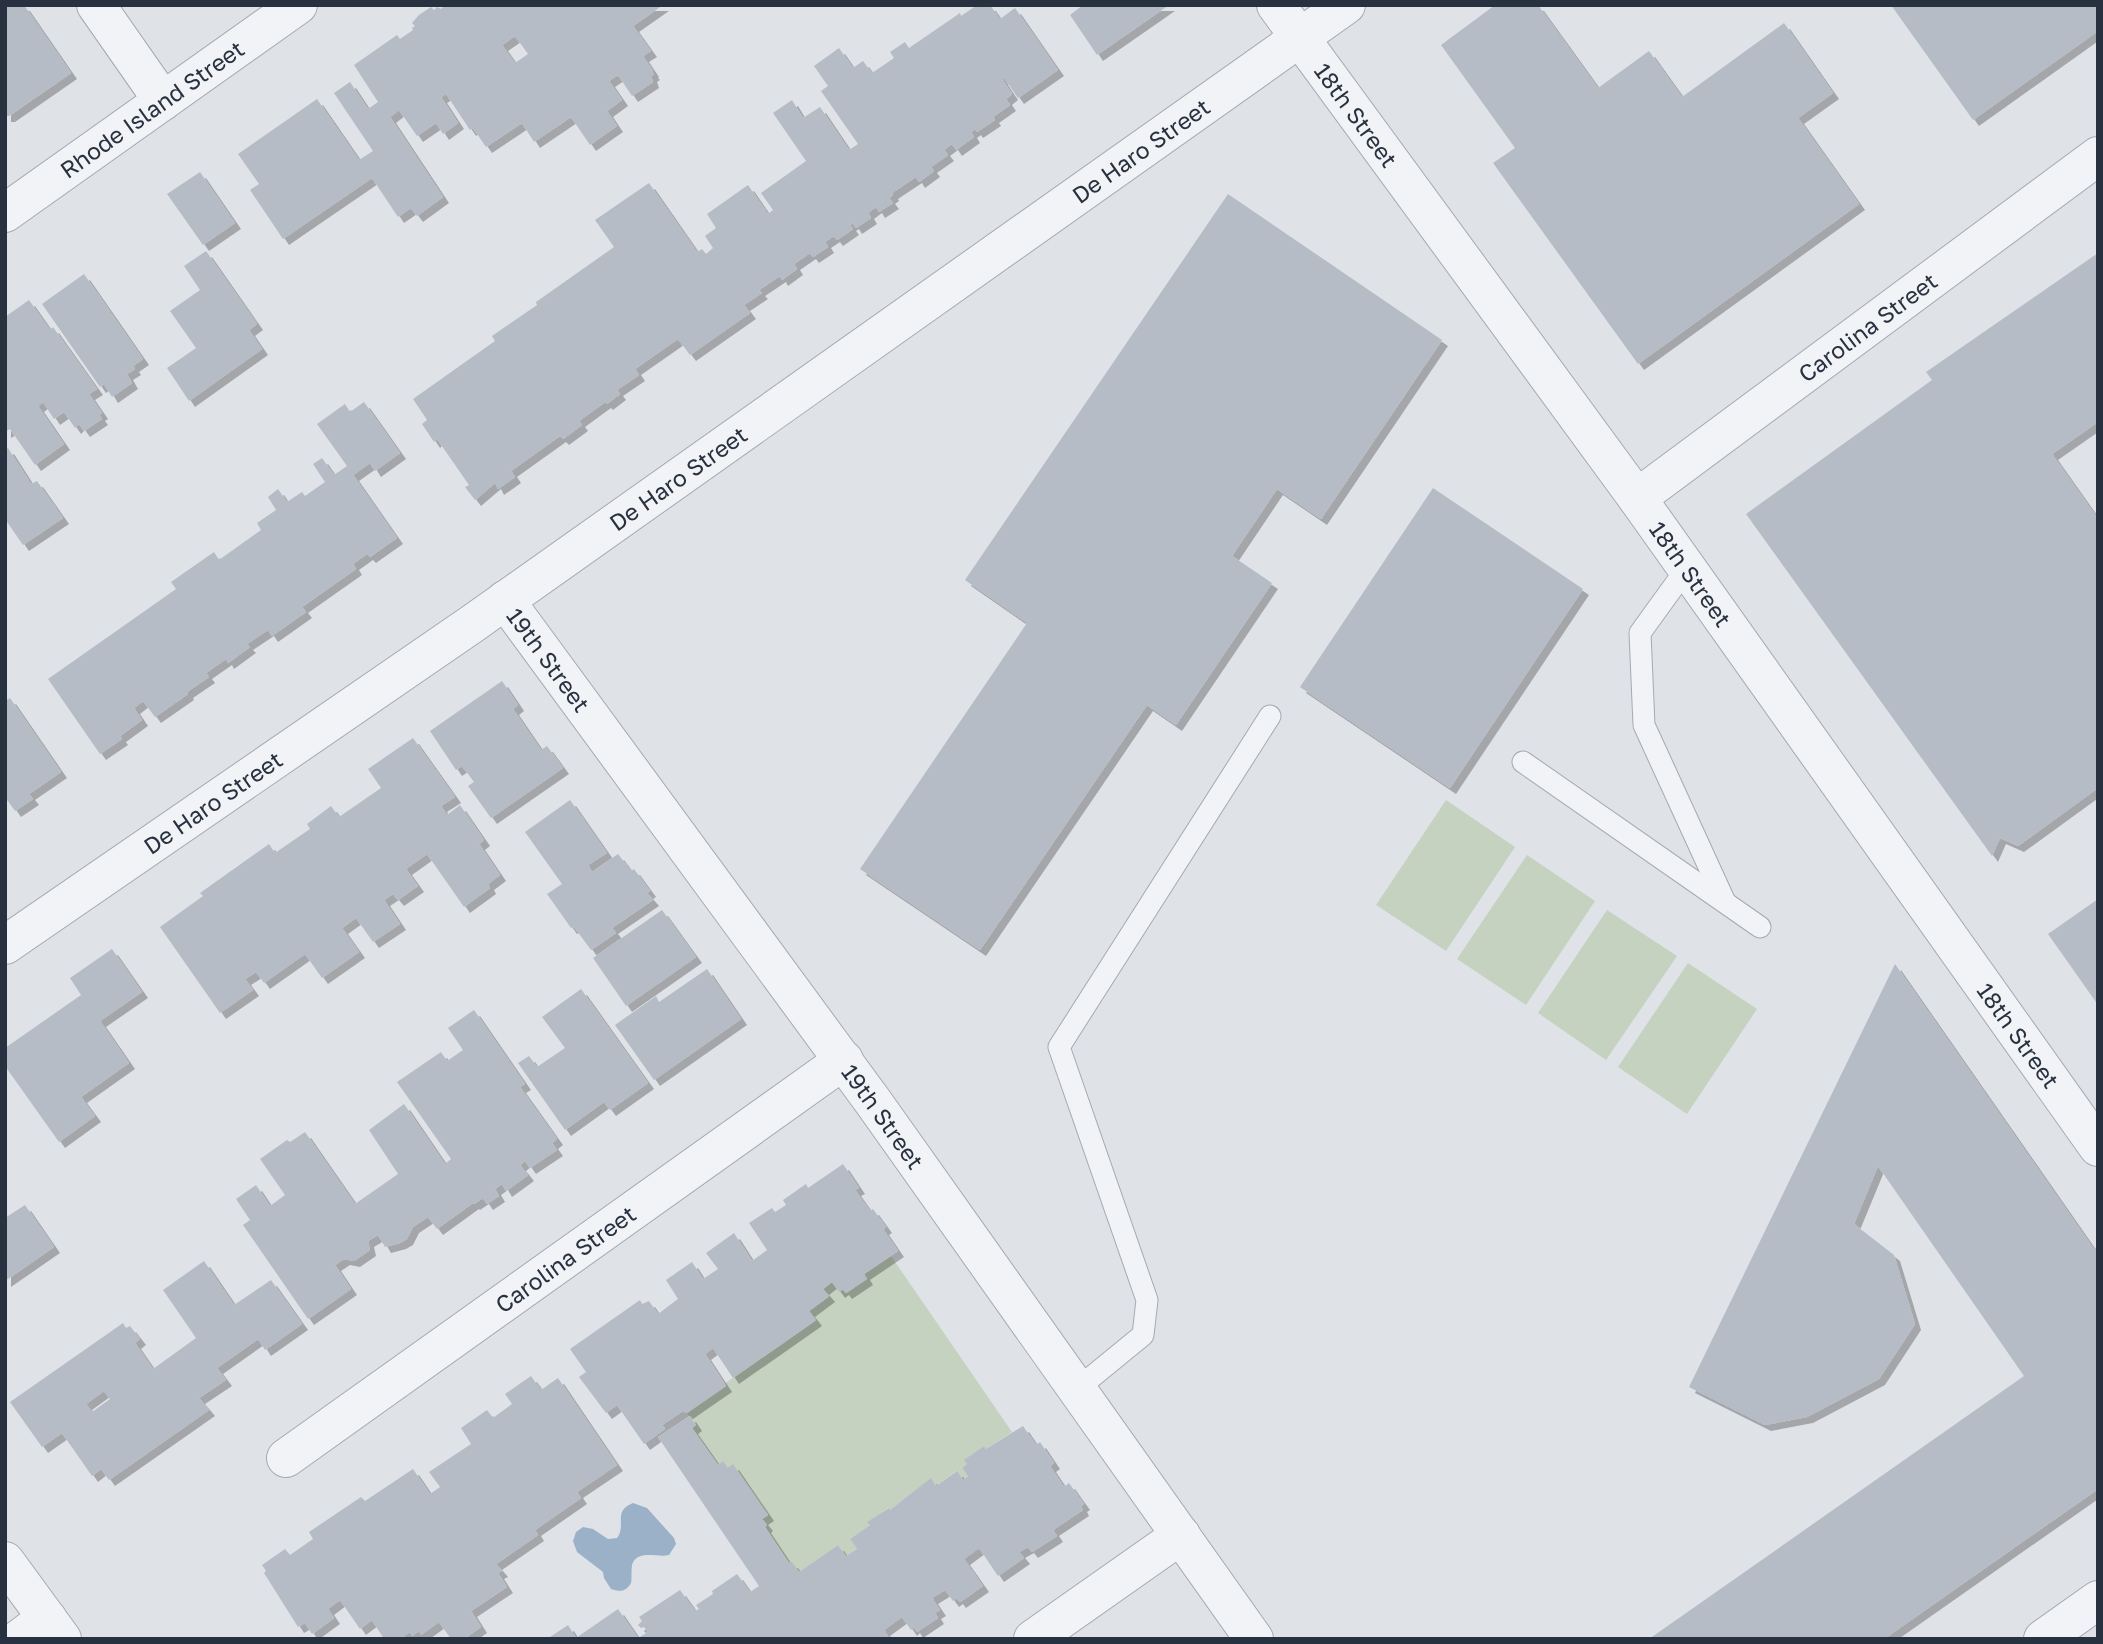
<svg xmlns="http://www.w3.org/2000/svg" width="2103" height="1644" viewBox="0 0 2103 1644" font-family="'Golos Text',sans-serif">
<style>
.green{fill:#c5d2c0}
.water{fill:#9ab1c8}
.building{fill:#b6bcc5;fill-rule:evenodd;filter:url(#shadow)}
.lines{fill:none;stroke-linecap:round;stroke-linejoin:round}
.lane-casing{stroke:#a4aab2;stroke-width:23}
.street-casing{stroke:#a4aab2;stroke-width:40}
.lane{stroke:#f2f3f6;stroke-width:21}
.street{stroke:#f2f3f6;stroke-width:38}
.labels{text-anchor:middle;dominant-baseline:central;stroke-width:5;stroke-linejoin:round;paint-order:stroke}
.street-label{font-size:23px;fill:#28313f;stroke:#eef2f6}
</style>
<defs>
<filter id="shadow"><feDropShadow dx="6" dy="6" stdDeviation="0" flood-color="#0004"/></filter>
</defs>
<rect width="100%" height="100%" fill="#dfe3e8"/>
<g class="green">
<path d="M1446,800L1515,847L1446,951L1376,905Z"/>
<path d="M1527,855L1595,901L1526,1005L1457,959Z"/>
<path d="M1607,910L1677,956L1606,1060L1538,1013Z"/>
<path d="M1688,963L1757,1009L1687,1114L1618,1067Z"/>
<path d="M891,1256L1012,1432L986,1449L984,1446L965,1460L967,1464L962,1468L968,1476L963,1480L956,1471L936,1486L931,1479L890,1510L888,1508L868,1522L870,1525L850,1539L857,1549L846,1556L838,1545L799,1572L789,1563L765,1527L767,1525L762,1519L768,1515L723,1462L718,1465L692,1428L696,1425L687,1413L724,1384L815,1321L809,1311L829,1297L823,1289L832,1282L846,1293L866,1279L864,1274Z"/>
</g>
<path class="water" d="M633,1503L647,1508L674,1538L676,1544L669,1555C658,1558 637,1549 632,1565C631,1571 632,1578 631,1583C626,1592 620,1592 611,1589L604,1578L603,1572L577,1552L573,1541L576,1532L583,1527L593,1529L608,1539L617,1538C627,1525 612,1511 633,1503Z"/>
<g class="building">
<path d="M5,5H24L71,73L9,116H5Z"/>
<path d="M445,5H663L633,26L651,51L643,56L653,71L652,72L654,74L651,76L653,82L632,96L618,75L609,81L622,100L607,111L617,126L590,145L571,117L534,142L522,123L486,147L473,128L470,130L446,94L441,97L458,123L443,134L436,123L417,136L399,110L390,117L443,197L417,216L411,208L398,217L372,178L283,239L250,190L259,184L238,154L317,99L359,160L373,151L334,93L350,82L368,109L378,102L354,65L397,35L400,39L413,30L412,28L415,26L412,23L419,15L431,7L434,10L437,7L441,9ZM515,36L528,54L515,63L502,45Z"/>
<path d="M977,5H990L1000,19L1015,8L1058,70L1018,98L1004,78L1002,79L1012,94L1006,99L1010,105L993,117L995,120L977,132L975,129L971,132L974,137L956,150L952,144L944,150L948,155L931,167L934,171L919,182L916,177L892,193L893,195L889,198L893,203L879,212L876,207L868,213L871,218L856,228L853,223L850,225L853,229L837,240L834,236L825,242L828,247L813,257L810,253L794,264L797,269L782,280L780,276L759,290L762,293L744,305L750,313L690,355L678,339L635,369L639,375L617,390L620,394L607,404L605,402L579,421L582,425L563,439L560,436L511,471L515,477L498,489L495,483L475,500L465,487L469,485L437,439L434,442L422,424L427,420L413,399L495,341L492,336L537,305L536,302L614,247L595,220L649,183L697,252L702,249L706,254L713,248L705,236L716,228L707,214L748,185L768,214L773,210L761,193L806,161L773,113L792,100L803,118L820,107L849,150L858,144L821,91L828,86L814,66L839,48L853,68L863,61L872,73L894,58L890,52L905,42L909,48L960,13L961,16Z"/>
<path d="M1083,5H1169L1097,55L1070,15Z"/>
<path d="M1495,5H1538L1598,88L1649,51L1682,97L1784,23L1833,93L1798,118L1859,204L1638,364L1493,163L1515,148L1441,45Z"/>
<path d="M1891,5H2098V31L1973,120Z"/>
<path d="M200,172L235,223L203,245L167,194Z"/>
<path d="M1228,194L1442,340L1321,519L1277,489L1232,556L1272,583L1176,725L1147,705L980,950L860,869L1027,623L965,580Z"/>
<path d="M206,251L257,324L249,330L262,349L189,401L167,368L196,348L170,311L200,290L184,266Z"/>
<path d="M2098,253V422L2052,454L2098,519V788L2018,846L2000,838L1992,856L1746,514L1932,380L1926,372Z"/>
<path d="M84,274L143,359L133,366L135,369L127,374L132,383L112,397L104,384L100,387L42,304Z"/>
<path d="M29,300L50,330L53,327L97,389L89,394L102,413L99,415L102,419L84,431L79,424L75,428L64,412L54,419L43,402L38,406L64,444L35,465L10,429L5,432V317Z"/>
<path d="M364,402L400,453L375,471L370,463L353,475L397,538L370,557L367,554L353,564L356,569L302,607L306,612L272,636L268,630L247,644L250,647L228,663L226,659L206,673L209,677L187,692L188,694L155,717L143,701L134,708L142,720L120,736L122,739L100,754L48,679L176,589L171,582L214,552L219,560L261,530L257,523L276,510L268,497L278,489L287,502L302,492L305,496L325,482L313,464L322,458L334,475L347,466L317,424L345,404L350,412Z"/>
<path d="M8,448L31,484L37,481L63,518L23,545L5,519V450Z"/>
<path d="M1433,488L1583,589L1450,788L1300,687Z"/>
<path d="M502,681L518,705L513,709L541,750L547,746L563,768L491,818L468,786L474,782L462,766L456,770L430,731Z"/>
<path d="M10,698L61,772L29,794L33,799L15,811L5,797V701Z"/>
<path d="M413,738L455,797L441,806L447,815L460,805L484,840L479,844L500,875L488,884L490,888L464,907L427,854L406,869L418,886L398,900L393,894L384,900L400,924L373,942L356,918L342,928L359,952L322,978L305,954L264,983L256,972L245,979L253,990L220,1013L160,927L203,896L200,893L269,844L275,853L310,829L307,824L331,806L339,817L381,788L368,769Z"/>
<path d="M570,800L607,853L588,865L592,872L618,854L631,871L634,869L650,891L647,893L653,900L612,928L616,933L591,950L574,927L571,928L547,894L562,884L525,832Z"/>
<path d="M2098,899V1005L2048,934Z"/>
<path d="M662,910L696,957L626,1006L593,958Z"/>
<path d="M112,949L142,992L100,1021L129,1063L81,1097L95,1116L59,1142L5,1066V1048L81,995L70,978Z"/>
<path d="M1895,964L2098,1255V1489L1884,1639H1649L2024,1376L1878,1166L1854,1224L1894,1255L1915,1324L1879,1379L1807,1417L1765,1425L1689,1387Z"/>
<path d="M707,969L741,1019L654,1080L615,1025L656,996L659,1002Z"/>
<path d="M581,989L648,1083L610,1110L604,1102L565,1130L518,1063L529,1056L537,1067L565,1048L542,1017Z"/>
<path d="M474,1010L525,1084L520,1087L557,1139L552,1143L557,1150L530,1168L525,1161L520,1165L528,1175L506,1191L502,1184L495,1189L499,1196L487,1204L483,1198L474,1204L473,1203L437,1229L428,1217L413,1227L407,1239L400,1243L385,1247L378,1235L368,1241L370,1250L354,1261L344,1259L335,1265L351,1289L308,1319L243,1225L250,1220L236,1199L256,1185L270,1206L285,1195L260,1159L287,1140L290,1142L305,1132L355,1204L398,1174L369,1130L404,1104L445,1164L451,1159L397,1082L441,1052L447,1061L463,1050L448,1028Z"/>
<path d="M843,1164L859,1188L855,1190L870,1211L873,1209L886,1227L883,1229L898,1251L864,1274L867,1279L846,1293L843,1289L839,1292L832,1282L823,1289L829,1296L809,1311L816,1320L733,1378L713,1348L705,1354L726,1386L687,1413L683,1411L662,1425L665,1429L644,1444L617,1405L606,1413L579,1377L586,1372L570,1349L640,1300L642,1304L649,1301L658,1314L678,1299L666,1280L692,1262L703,1279L718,1269L706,1253L734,1233L752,1261L767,1250L749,1223L772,1208L775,1212L786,1205L783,1200L806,1184L808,1188Z"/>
<path d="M25,1205L54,1247L5,1281V1218Z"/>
<path d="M204,1261L234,1305L271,1280L302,1324L265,1350L258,1339L217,1368L226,1380L199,1398L209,1410L109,1480L101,1469L92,1476L62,1433L42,1447L10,1402L123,1323L126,1328L130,1326L140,1339L135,1343L153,1369L196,1338L163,1290ZM104,1391L110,1399L92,1412L86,1404Z"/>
<path d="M531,1376L541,1390L558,1378L617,1465L577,1492L581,1498L535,1530L538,1535L496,1564L502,1571L498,1573L507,1587L471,1611L481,1627L464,1639H451L439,1622L421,1635L419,1631L412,1636L410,1632L400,1639H384L372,1620L360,1629L340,1600L328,1609L334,1618L312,1634L305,1623L298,1627L264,1573L266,1571L262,1565L285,1549L290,1555L313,1539L309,1532L361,1497L365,1501L413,1469L430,1494L440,1487L429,1472L471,1444L461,1428L487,1410L493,1418L512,1404L505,1394Z"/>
<path d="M690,1416L696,1425L692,1428L718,1465L723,1461L728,1468L733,1464L768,1515L762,1519L767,1525L765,1527L789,1563L792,1562L799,1572L838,1545L846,1556L857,1549L850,1539L870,1525L867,1522L889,1508L890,1510L931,1478L936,1486L957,1471L963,1480L968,1476L962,1468L967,1464L964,1460L984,1446L986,1449L1023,1426L1036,1445L1040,1442L1054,1463L1050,1466L1064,1487L1069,1483L1084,1504L1081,1506L1083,1510L1053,1530L1057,1536L1032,1552L1028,1547L1019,1552L1024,1558L998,1576L979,1548L964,1559L983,1586L960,1602L957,1598L953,1601L945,1590L932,1598L940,1610L935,1613L938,1618L917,1632L914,1627L911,1630L902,1617L884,1630L890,1639H547L568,1625L576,1638L618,1609L638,1638L648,1632L644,1627L641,1628L638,1625L642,1621L639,1617L680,1590L695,1611L699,1609L696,1605L713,1594L712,1591L737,1574L750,1592L759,1586L658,1437Z"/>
</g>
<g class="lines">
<g class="lane-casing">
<g id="lane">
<path d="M1687,568L1640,633L1644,725L1725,902"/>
<path d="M1523,762L1760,927"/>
<path d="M1077,1389L1143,1335L1147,1300L1059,1047L1270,716"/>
</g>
</g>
<g class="street-casing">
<g id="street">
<path d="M96,5L163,101"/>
<path id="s1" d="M1276,5L1637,498L2098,1147"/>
<path id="s2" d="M5,213L298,5"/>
<path id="s3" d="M1637,498L2098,156"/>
<path id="s4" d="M505,600L874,1103L1254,1639"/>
<path id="s5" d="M5,945L472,624L1346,5"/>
<path id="s6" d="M286,1458L844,1060"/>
<path d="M5,1561L62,1639"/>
<path d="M19,1639L47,1618"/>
<path d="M1033,1639L1181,1535"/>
<path d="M2043,1639L2098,1600"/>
</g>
</g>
<use href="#lane" class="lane"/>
<use href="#street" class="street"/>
</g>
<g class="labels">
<g class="street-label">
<text stroke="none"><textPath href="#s2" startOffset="180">Rhode Island Street</textPath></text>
<text stroke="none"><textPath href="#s1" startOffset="136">18th Street</textPath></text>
<text stroke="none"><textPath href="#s5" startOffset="1386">De Haro Street</textPath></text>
<text stroke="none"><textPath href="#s3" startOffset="287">Carolina Street</textPath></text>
<text stroke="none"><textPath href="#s5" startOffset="819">De Haro Street</textPath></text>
<text stroke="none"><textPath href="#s1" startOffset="704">18th Street</textPath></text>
<text stroke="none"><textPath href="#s4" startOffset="74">19th Street</textPath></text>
<text stroke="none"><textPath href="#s5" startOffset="252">De Haro Street</textPath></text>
<text stroke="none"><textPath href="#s1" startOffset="1270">18th Street</textPath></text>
<text stroke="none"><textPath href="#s4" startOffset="640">19th Street</textPath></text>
<text stroke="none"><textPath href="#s6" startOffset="343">Carolina Street</textPath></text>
</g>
</g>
<rect width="2103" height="1644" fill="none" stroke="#28313f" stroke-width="14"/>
</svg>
